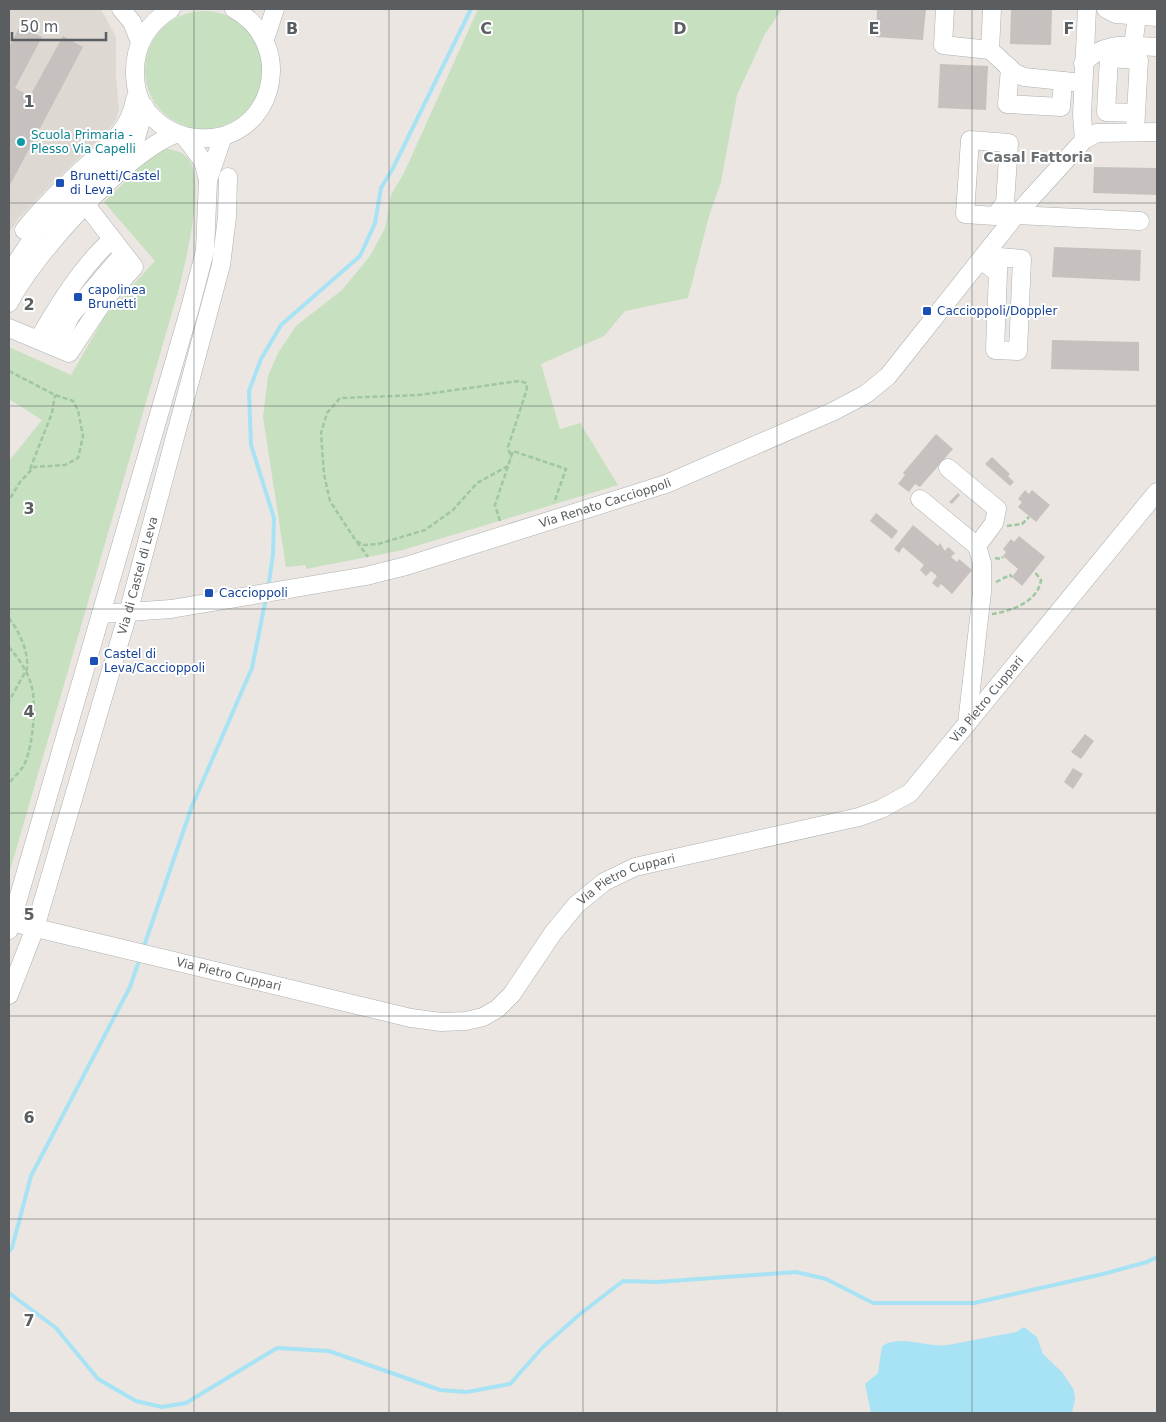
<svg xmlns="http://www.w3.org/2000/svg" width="1166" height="1422" viewBox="0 0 1166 1422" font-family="'DejaVu Sans',sans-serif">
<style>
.education{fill:#ddd8d2}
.green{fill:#c7e0c0}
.water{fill:#a7e3f4}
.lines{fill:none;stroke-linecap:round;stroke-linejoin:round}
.stream{stroke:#a7e3f4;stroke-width:4}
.building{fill:#c6c1be}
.minor-casing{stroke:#adb0b2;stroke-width:19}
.path{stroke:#9fc7a1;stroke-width:2.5;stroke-dasharray:5 2.5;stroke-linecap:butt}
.minor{stroke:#fff;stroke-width:18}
.grid{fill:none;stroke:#5a5e60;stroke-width:1;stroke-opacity:0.55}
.culture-dot{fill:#0f9aa8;stroke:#fff;stroke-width:2}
.transit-dot{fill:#1a4fb4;stroke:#fff;stroke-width:2}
.labels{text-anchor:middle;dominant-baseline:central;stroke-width:4;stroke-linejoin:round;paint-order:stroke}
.culture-label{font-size:12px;fill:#0d838f;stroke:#fff;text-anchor:start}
.transit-label{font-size:12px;fill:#164399;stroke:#fff;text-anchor:start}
.street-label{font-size:12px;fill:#5a5e60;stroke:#fff}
.neighbourhood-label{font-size:14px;font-weight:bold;fill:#6b7072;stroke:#fff}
.grid-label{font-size:16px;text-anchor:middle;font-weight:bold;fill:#5a5e60;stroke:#fff;stroke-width:4;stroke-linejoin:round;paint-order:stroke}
</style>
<rect width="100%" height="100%" fill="#ebe6e1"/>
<path class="education" d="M9,9H99L102,11L116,37V78L119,109L116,120L106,133L52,183L18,219L9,233Z"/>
<g class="green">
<path d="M478,9H782L765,34L737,95L721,182L709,216L688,298L625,311L604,336L541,364L560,429L580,423L618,485L403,550L306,569V565L286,567L263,417L268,376L278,353L296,326L342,290L370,256L385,228L391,195L404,173Z"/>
<circle cx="204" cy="70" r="59"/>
<path d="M167,149C177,150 185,153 190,161C205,184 185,265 178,292L9,874V461L42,420L9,399V347L71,375L105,316L155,261L104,202L157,151Z"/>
</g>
<path class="water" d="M1024,1327L1037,1337L1043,1354L1062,1372L1074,1390L1075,1399L1072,1413H871L865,1384L878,1373L882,1346C902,1334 926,1348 948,1345L1016,1332Z"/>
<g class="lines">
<g class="stream">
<path d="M268,589L273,554L274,518L251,445L249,391L261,359L281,325L360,256L375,223L381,188L393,168L471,9"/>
<path d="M143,949L192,806L252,668L266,598"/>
<path d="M9,1251L12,1248L31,1176L130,987L140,958"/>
<path d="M9,1293L56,1328L98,1379L136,1401L162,1407L186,1403L277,1348L329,1351L440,1390L467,1392L510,1384L543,1347L580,1314L623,1281L657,1282L796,1272L826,1279L873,1303H974L1103,1274L1147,1262L1157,1257"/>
</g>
</g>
<g class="building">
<path d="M877,9H926L923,40L876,37Z"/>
<path d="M1011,9H1052L1051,45L1010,44Z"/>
<path d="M20,26L42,37L15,88L30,96L63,36L83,47L9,187V47Z"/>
<path d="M940,64L988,66L986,110L938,108Z"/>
<path d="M1094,167L1157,168V195L1093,193Z"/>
<path d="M1054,247L1141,250L1140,281L1052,277Z"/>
<path d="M1052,340L1139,342V371L1051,369Z"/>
<path d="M936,434L953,449L920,487L915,484L909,492L898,484L905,475L903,473Z"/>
<path d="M992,457L1010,474L1008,476L1014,482L1010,486L985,464Z"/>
<path d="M1025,490L1029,494L1032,490L1050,505L1036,522L1018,507L1022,502L1018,499Z"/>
<path d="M958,493L960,495L952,504L949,502Z"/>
<path d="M876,513L898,531L892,539L870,521Z"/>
<path d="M913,525L938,546L940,543L945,551L948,547L955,553L951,557L957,562L959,559L972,570L952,594L941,584L938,588L932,583L937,576L931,571L926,576L920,570L924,565L903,547L899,553L894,549Z"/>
<path d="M1019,536L1045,557L1022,586L1012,577L1018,569L1003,556L1006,552L1003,549L1011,539L1014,542Z"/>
<path d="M1085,734L1094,741L1081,759L1071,752Z"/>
<path d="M1073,768L1083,774L1073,789L1064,782Z"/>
</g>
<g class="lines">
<g class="minor-casing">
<g id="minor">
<path d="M121,9L132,22L140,42"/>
<path d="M171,9C147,24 134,46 135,75C136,97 142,109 159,123C171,133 183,137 197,138C273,145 299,45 234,9"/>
<path d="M945,9L943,45L990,50L1015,73L1024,77L1083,83"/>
<path d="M1106,9L1116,14L1157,17"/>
<path d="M265,39L275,9"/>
<path d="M1133,46L1137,16"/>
<path d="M990,50L992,9"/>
<path d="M1083,64C1104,40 1128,46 1157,47"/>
<path d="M1010,68L1007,104L1061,107L1063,81"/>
<path d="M1135,131L1139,60L1109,58L1106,112L1136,113"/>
<path d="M185,137L203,161L208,180"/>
<path d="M970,140L1009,143L1005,203L995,216L965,214Z"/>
<path d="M1084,140L1082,115L1087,9"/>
<path d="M1010,209L1016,215L1140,221"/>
<path d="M24,230C40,210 57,193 75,176C99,154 130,134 135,99"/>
<path d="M981,260L998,273L995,350L1018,351L1022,259L999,257L998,273"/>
<path d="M9,274L36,233L136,138L145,107"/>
<path d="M9,303C33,255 127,151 176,134"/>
<path d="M9,328L69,353L105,299L134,267L86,205"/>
<path d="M38,340C59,304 80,269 111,240"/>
<path d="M55,347L71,315L123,254"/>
<path d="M948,468L997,509L994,523L977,546"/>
<path d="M920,499L977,546L982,563V592L967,724"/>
<path id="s1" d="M101,614L171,609L366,576L406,566L666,484L834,411L866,394L888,376L1016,215L1084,140L1097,133L1157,132"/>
<path id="s2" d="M11,922L411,1018L441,1022L466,1021L483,1017L497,1009L512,994L553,933L576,905L604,882L635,867L859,817L881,809L910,793L1157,492"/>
<path d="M9,930L190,308L205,251L208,180L223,136"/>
<path id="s3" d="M9,995L35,928L128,613L221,265L227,217L228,177"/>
</g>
</g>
<g class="path">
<path d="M9,371L55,395L73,401L78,410L83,436L78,458L65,465L34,467L20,482L9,500"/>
<path d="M508,466L477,483L453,510L425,530L378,544L364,545L356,541L330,501L324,474L321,433L327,413L340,398L419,395L519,381L526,383L527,389L508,447L511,458"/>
<path d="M30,469L52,413L55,395"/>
<path d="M500,521L495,505L513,451L566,469L554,503"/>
<path d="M1007,526L1022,524L1029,517"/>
<path d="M357,542L368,557"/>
<path d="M995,558L1001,559L1003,557"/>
<path d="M996,582L1010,575L1012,577"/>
<path d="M992,614C1011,611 1038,602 1041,580L1034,571"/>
<path d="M9,618C19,631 29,652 27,669L9,701"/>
<path d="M9,647C18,658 27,670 31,684C37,703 33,747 24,765C20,772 14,777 9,783"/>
</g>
<use href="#minor" class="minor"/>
</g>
<path class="grid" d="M194,9V1413M389,9V1413M583,9V1413M777,9V1413M972,9V1413M9,203H1157M9,406H1157M9,609H1157M9,813H1157M9,1016H1157M9,1219H1157"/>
<circle class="culture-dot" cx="21" cy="142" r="5"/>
<g class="transit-dot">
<rect x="55" y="178" width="10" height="10" rx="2.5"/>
<rect x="73" y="292" width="10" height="10" rx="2.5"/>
<rect x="922" y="306" width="10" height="10" rx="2.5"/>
<rect x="204" y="588" width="10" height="10" rx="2.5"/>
<rect x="89" y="656" width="10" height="10" rx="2.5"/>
</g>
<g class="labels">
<g class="culture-label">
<text x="31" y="135">Scuola Primaria -<tspan x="31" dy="14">Plesso Via Capelli</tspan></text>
</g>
<g class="transit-label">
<text x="70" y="176">Brunetti/Castel<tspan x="70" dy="14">di Leva</tspan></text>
<text x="88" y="290">capolinea<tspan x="88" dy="14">Brunetti</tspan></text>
<text x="937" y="311">Caccioppoli/Doppler</text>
<text x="219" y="593">Caccioppoli</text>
<text x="104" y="654">Castel di<tspan x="104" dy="14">Leva/Caccioppoli</tspan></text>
</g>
<g class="street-label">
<text stroke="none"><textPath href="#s1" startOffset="518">Via Renato Caccioppoli</textPath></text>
<text stroke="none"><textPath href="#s3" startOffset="439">Via di Castel di Leva</textPath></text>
<text stroke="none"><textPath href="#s2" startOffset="1109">Via Pietro Cuppari</textPath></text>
<text stroke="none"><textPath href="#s2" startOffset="689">Via Pietro Cuppari</textPath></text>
<text stroke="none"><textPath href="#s2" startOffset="224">Via Pietro Cuppari</textPath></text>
</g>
<g class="neighbourhood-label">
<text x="1038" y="157">Casal Fattoria</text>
</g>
</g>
<g class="grid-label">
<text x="292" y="34">B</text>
<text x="486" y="34">C</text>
<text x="680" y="34">D</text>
<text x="874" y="34">E</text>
<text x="1069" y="34">F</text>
<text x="29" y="107">1</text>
<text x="29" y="310">2</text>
<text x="29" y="514">3</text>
<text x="29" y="717">4</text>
<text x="29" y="920">5</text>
<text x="29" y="1123">6</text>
<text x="29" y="1326">7</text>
</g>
<rect width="1166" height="1422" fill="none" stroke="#5a5e60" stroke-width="20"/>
<path d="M12 32v8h94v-8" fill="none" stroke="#5a5e60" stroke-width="2.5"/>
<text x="20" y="32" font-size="15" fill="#5a5e60" stroke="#ffffff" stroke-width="4" paint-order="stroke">50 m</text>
</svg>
